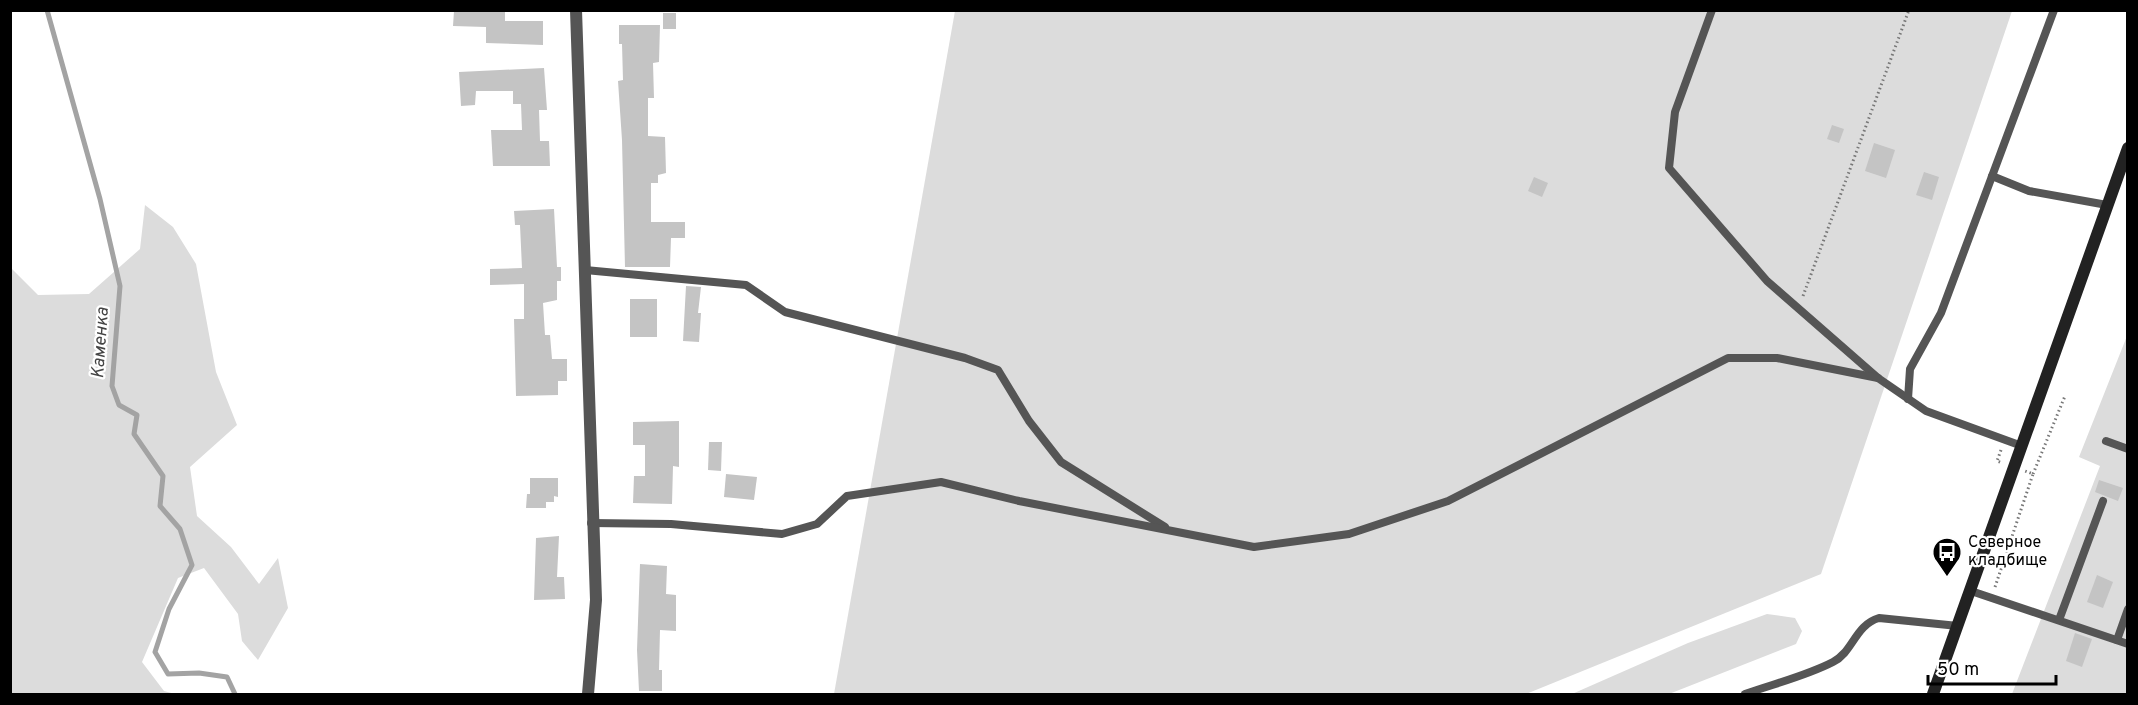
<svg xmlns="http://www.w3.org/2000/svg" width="2138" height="705" viewBox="0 0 2138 705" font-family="Overpass,sans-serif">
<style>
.green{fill:#dcdcdc}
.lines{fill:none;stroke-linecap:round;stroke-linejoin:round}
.stream{stroke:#a3a3a3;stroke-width:5}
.building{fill:#c4c4c4}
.path{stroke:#777;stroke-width:3;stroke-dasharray:1.5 3;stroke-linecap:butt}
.service{stroke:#555;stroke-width:8}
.minor{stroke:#555;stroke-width:12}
.secondary{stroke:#222;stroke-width:12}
.labels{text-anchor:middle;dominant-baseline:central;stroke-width:4.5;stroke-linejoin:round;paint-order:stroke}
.poi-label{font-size:16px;fill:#000;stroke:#fff;text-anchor:start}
.water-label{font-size:18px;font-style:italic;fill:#444;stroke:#fff}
</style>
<rect width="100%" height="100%" fill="#fff"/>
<g class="green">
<path d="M955,11H2012L1821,574L1526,694H834Z"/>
<path d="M145,205L173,227L196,264L216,372L237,425L190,467L197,516L231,547L259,584L278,558L288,608L258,660L242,641L238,614L204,568L178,578L142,662L164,691L175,694H11V268L38,295L89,294L140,249Z"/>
<path d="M2127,336V694H2012L2100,466L2079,457Z"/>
<path d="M1767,614L1795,618L1802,631L1796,644L1669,694H1572L1688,643Z"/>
</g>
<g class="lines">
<path class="stream" d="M47,10L100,199L120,286L112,386L119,405L137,415L134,434L163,476L160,506L180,529L192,565L169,609L155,652L168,674L199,673L227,677L235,694"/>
</g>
<g class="building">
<path d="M505,10V21H543V45L486,43V27L453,26L454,11Z"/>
<rect x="663" y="13" width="13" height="16"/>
<path d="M619,25H660L659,62L653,63L654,98H648V136L665,137L666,173L658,175V183H651V222H685V238H671L670,267H625L622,140L618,81L623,80L622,44H619Z"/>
<path d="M544,68L547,110H539L540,141H549L550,166H493L491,130H522L521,104H513V91H476L475,105L461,106L459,72Z"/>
<path d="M1832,125L1844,129L1839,143L1827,139Z"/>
<path d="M1874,143L1895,150L1886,178L1865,171Z"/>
<path d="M1924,172L1939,177L1932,200L1916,195Z"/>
<path d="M1534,177L1548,183L1542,197L1528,191Z"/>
<path d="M554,209L557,267H561V281H557V300L543,303L545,335H550L552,359H567V381H558V395L516,396L514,319H524V284L490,285V269L522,268L520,225H515L514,211Z"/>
<path d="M686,286L701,287L698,313H701L699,342L683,341Z"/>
<rect x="630" y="299" width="27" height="38"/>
<path d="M679,421V467L673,466L672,504L633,503L634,476H645V445H633V422Z"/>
<path d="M709,442H722L721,471L708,470Z"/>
<path d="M726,474L757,477L754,500L724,497Z"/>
<path d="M530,478H558V497L554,496V502H546V508H526L527,494H530Z"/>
<path d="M2099,480L2123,488L2118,501L2095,492Z"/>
<path d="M559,536L557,577H564L565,599L534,600L536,538Z"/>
<path d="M640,564L667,566L666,594L676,595V631L660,630L659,670H662V691H639L637,650Z"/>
<path d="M2097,575L2113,582L2103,608L2087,602Z"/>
<path d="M2075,633L2092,639L2082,667L2066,661Z"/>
</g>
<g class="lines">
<g class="path">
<path d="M1803,296L1909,10"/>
<path d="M2001,450L1997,461L2002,463"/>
<path d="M2033,474L2065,396"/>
<path d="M1995,587L2033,474L2025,471"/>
</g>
<g class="service">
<path d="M1712,10L1675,112L1669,168L1767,281L1878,378L1926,411L2022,446"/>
<path d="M1992,176L2029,191L2107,205"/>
<path d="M585,270L746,285L785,312L965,358L998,370L1029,421L1061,462L1165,527"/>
<path d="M1908,399L1910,369L1941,313L2054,10"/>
<path d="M2106,441L2128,449"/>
<path d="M591,523L671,524L782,534L817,524L847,496L941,482L1019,501L1254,547L1349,534L1448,501L1728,358H1777L1878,378"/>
<path d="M1971,591L2128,644"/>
<path d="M2059,620L2103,501"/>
<path d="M2117,640L2128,609"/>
<path d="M1745,694C1773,684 1806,676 1833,662C1853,652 1855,625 1879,618L1958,626"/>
</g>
<path class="minor" d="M576,10L596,600L588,694"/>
<path class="secondary" d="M1933,694L2128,148"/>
</g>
<defs>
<g id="bus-pin" transform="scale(1.5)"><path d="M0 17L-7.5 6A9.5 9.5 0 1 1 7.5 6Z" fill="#000" stroke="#fff"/><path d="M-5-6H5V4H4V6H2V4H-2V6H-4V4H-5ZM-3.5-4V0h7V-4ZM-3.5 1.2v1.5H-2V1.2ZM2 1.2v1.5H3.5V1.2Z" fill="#fff"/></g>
</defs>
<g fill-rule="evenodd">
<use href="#bus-pin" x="1947" y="552"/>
</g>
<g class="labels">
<g class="poi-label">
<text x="1968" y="543">Северное<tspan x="1968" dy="18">кладбище</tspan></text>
</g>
<g class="water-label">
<text transform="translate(101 343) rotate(-86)">Каменка</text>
</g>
</g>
<rect width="2138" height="705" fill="none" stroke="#000000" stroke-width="24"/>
<path d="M1928 675v9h128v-9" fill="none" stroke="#000000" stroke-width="3"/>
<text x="1937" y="675" font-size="18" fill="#000000" stroke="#ffffff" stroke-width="4.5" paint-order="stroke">50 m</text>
</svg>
